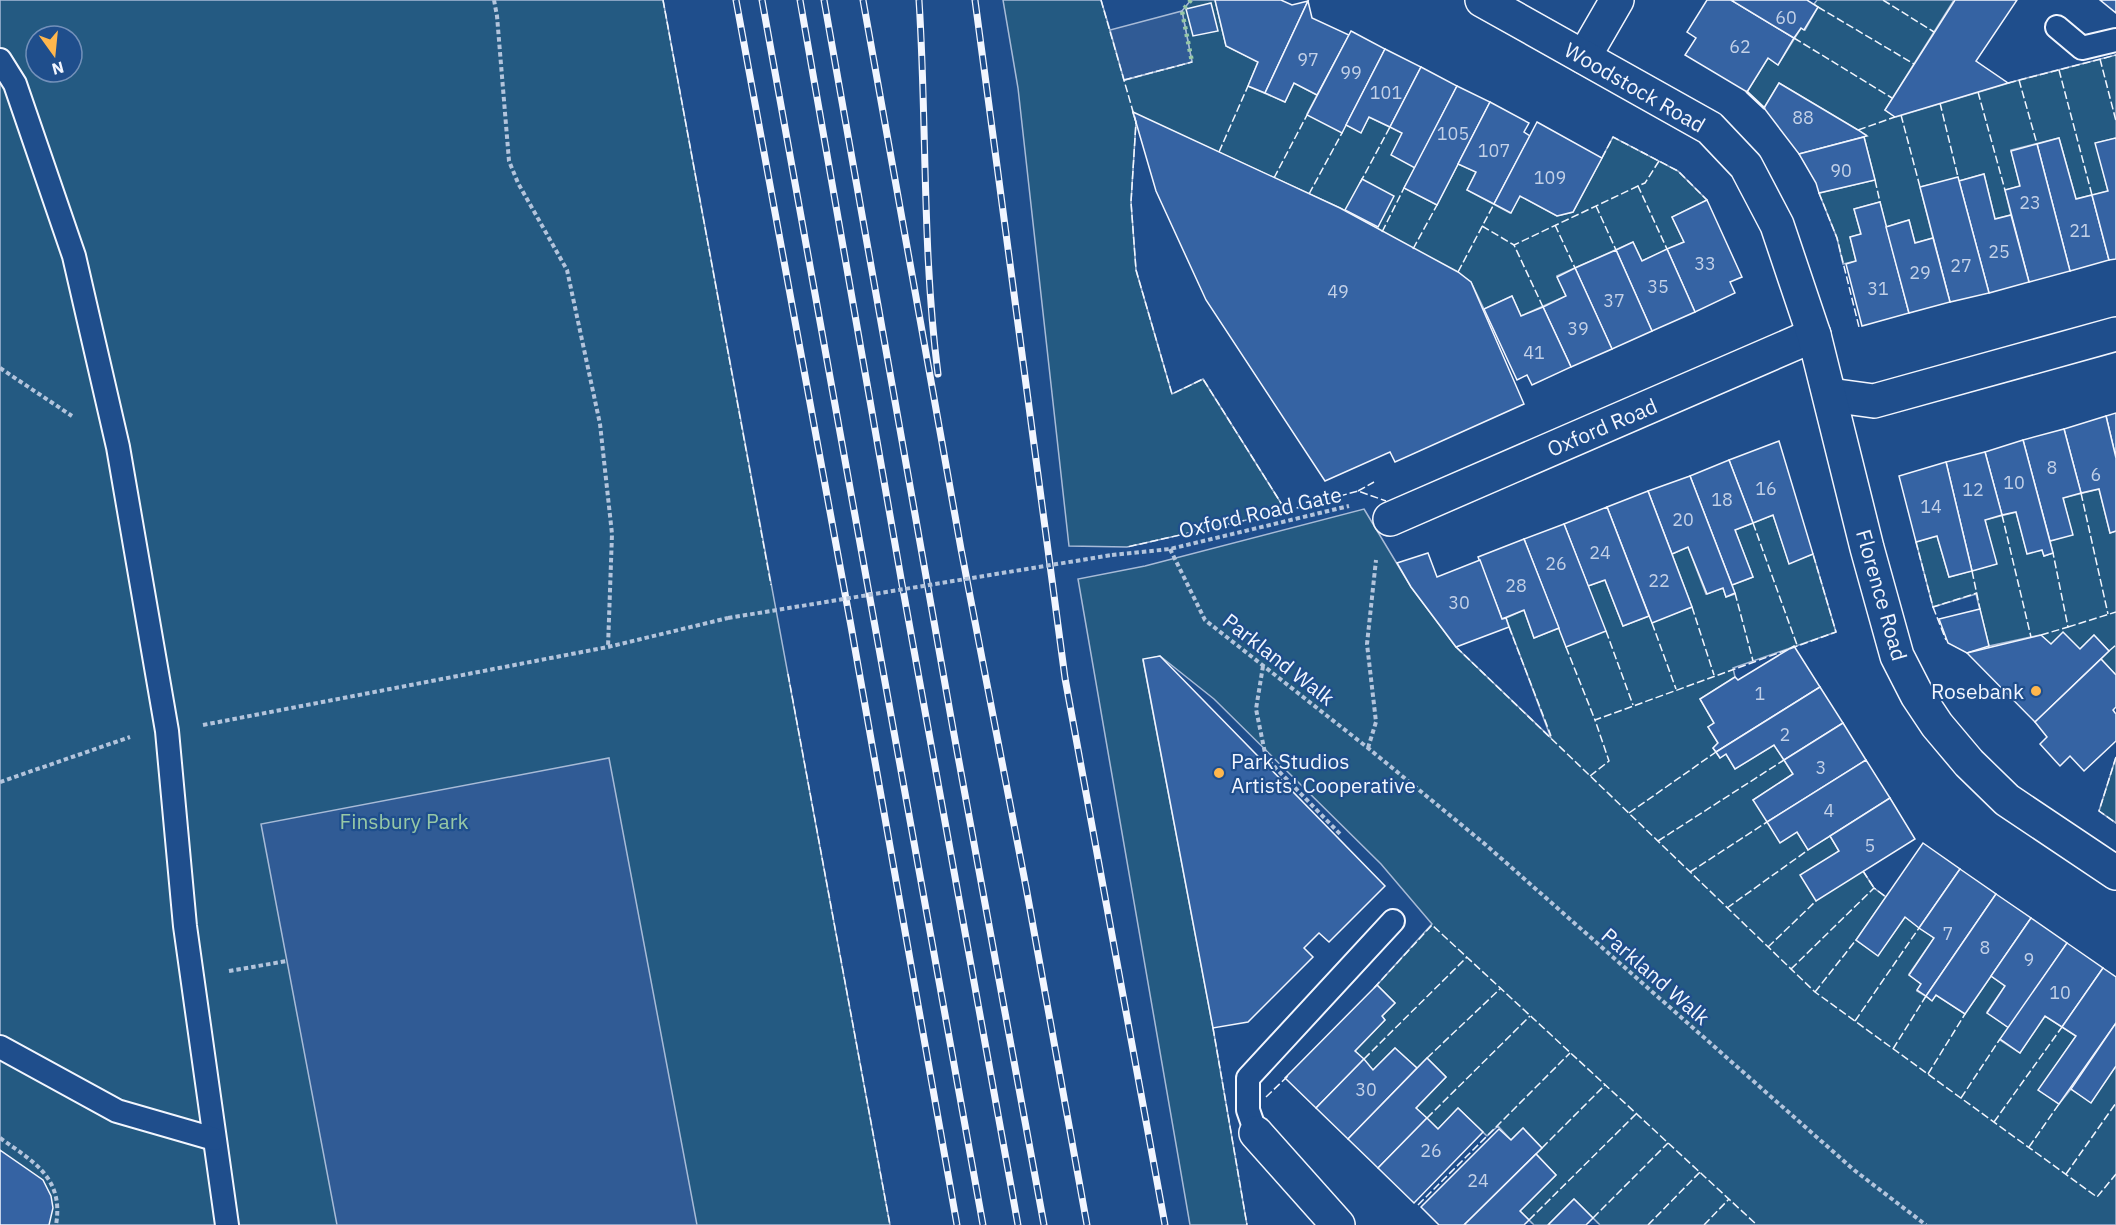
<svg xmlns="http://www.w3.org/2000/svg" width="2116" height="1225" viewBox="0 0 2116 1225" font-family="'IBM Plex Sans',sans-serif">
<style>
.green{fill:#245a82;stroke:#a8bbd7;stroke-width:1.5;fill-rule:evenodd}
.parking{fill:#305b95;stroke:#a8bbd7;stroke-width:1.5}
.building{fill:#3563a3;stroke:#f2f6ff;stroke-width:1.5}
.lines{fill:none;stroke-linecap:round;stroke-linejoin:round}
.service-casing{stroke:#f2f6ff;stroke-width:26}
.minor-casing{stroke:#f2f6ff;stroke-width:36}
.secondary-casing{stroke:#f2f6ff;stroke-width:36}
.path{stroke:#b3c4dc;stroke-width:4;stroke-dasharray:4.5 3;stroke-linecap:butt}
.service{stroke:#1f4e8c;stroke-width:22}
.minor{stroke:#1f4e8c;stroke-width:33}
.secondary{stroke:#1f4e8c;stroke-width:33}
.rail-casing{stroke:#f2f6ff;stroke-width:7}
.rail{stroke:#1f4e8c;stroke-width:4.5;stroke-dasharray:14;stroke-linecap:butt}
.path-bridge{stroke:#b3c4dc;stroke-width:4;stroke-dasharray:4.5 3;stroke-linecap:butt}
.hedge{stroke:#97c8a6;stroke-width:4.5;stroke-dasharray:3 4.5;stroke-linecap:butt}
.fence{stroke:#f2f6ff;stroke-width:1.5;stroke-dasharray:8 3;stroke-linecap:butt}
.wall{stroke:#f2f6ff;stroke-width:3}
.poi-dot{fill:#ffb74d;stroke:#1f4e8c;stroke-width:2}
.labels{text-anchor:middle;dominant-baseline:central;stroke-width:4.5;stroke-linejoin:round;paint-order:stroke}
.number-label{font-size:18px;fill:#c3d1e8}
.street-label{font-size:21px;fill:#f2f6ff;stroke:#1f4e8c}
.poi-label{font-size:21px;fill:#f2f6ff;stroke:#1f4e8c;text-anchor:end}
.park-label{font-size:21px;fill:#97c8a6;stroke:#1f4e8c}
</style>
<rect width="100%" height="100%" fill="#1f4e8c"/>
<g class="green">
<path d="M0,0H663L890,1225H0ZM36,36H72V72H36Z"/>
<path d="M1003,0H1101L1125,80L1192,62L1182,11L1191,0H1215L1226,46L1258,62L1248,86L1285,102L1294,83L1317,95L1307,114L1346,125L1361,132L1369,117L1402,133L1415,168L1404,188L1437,205L1458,164L1476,172L1467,190L1510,213L1520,196L1557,216L1573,212L1613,137L1678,171L1707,200L1672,217L1684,242L1642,261L1633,242L1557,276L1566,296L1521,316L1512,296L1484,309L1471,282L1340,208L1133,113L1136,122L1131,202L1136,270L1172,394L1203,379L1286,511L1127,547L1069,546L1018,88Z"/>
<path d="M1817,0H1954L1885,110L1896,117L2019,80L2116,55V138L2096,143L2108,191L2076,199L2059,138L2011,150L2020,186L2005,190L2011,215L1995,219L1984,174L1959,181L1958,178L1920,187L1933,238L1915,243L1909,220L1886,227L1880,202L1854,209L1861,234L1850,237L1856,261L1843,264L1837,238L1819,193L1875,180L1864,137L1866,135L1779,83L1764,108L1747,92L1768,58L1778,65L1801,28L1805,30L1818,7L1814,4Z"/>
<path d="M2099,489L2110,533L2116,531V675L2101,659L2109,651L2094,635L2080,649L2051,644L2040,635L1989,646L1976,594L1933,607L1916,542L1937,536L1949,577L1996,564L1985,520L2016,512L2027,553L2042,550L2044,556L2053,553L2050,541L2072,534L2063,498Z"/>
<path d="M1364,509L1411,587L1456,647L1551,738L1506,618L1524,610L1534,638L1559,628L1566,646L1588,586L1605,580L1623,626L1649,616L1652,622L1692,607L1672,554L1688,547L1706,594L1723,588L1726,597L1735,594L1732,585L1753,577L1735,530L1773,515L1789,563L1813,554L1836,632L1733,668L1735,677L1700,699L1714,723L1708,727L1718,743L1713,748L1720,758L1726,754L1735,769L1774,745L1793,774L1753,800L1797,832L1808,849L1830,836L1839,851L1863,871L1874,888L1886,897L1856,940L1878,955L1905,917L1934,938L1909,974L1921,984L1917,991L1932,1000L1936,995L1965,1014L1991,976L2005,986L1987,1012L2009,1028L2000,1040L2020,1053L2045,1016L2076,1036L2039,1090L2059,1104L2071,1089L2091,1102L2116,1066V1225H1600L1574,1199L1548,1225H1534L1520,1211L1556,1175L1536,1154L1542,1148L1523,1128L1511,1140L1498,1126L1487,1136L1458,1108L1438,1129L1416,1108L1446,1077L1427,1058L1417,1068L1395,1048L1373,1070L1355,1051L1385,1020L1382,1016L1395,1003L1377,985L1432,924L1381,864L1214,699L1160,656L1143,660L1213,1028L1247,1225H1190L1078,579L1145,566Z"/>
<path d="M2116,757V823L2099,811Z"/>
</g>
<g class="parking">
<path d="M1182,11L1192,62L1124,80L1110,30Z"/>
<path d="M609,758L697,1225H337L261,824Z"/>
</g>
<g class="building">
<path d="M1215,0H1281L1292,5L1308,1L1265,93L1248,86L1258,62L1226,46Z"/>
<path d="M1707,0H1731L1794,38L1778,65L1768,58L1747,92L1685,55L1696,38L1687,32Z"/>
<path d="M1731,0H1807L1818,7L1804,30L1801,28L1794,38Z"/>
<path d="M1955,0H2017L1976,61L2008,83L1895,117L1885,110Z"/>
<path d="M2100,0H2116V13Z"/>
<path d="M1308,1L1312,18L1349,35L1317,95L1294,83L1285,102L1265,93Z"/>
<path d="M1211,3L1218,31L1193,36L1186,9Z"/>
<path d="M1351,31L1385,49L1342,133L1307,115Z"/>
<path d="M1385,49L1421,67L1390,127L1369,117L1361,133L1346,125Z"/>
<path d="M1421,67L1457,86L1415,168L1391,155L1402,133L1390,127Z"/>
<path d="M1779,83L1858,130L1867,136L1799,154L1764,108Z"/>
<path d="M1457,86L1490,102L1437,205L1404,188Z"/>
<path d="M1490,102L1529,123L1524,132L1530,136L1494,204L1467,190L1476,172L1458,164Z"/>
<path d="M1133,112L1340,208L1458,272L1471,282L1524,404L1395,462L1390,452L1325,481L1206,300L1156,191Z"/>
<path d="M1537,122L1602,158L1573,212L1557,216L1520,196L1511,213L1494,204Z"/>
<path d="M1864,137L1875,180L1819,193L1816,183L1799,154Z"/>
<path d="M2059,138L2076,199L2092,195L2109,260L2070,271L2037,144Z"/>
<path d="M2116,138V259L2109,260L2092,195L2108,191L2095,143Z"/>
<path d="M2037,144L2070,271L2029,282L2005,190L2020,186L2011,151Z"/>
<path d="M1984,174L1995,219L2011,215L2029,282L1989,293L1959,181Z"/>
<path d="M1958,177L1989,293L1950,302L1920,187Z"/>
<path d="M1362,179L1394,196L1378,227L1345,210Z"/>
<path d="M1707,200L1742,277L1730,282L1735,293L1695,312L1667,249L1684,242L1672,217Z"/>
<path d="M1880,202L1909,313L1862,326L1846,264L1856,261L1850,237L1861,234L1854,209Z"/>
<path d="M1909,220L1915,243L1933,238L1950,302L1909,313L1886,227Z"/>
<path d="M1633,242L1642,261L1667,249L1695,312L1652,331L1616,250Z"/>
<path d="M1616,250L1652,331L1612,349L1575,268Z"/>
<path d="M1575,268L1612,349L1571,367L1543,307L1566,296L1557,277Z"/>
<path d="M1512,296L1521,316L1543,307L1571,367L1532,385L1527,375L1517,380L1484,309Z"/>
<path d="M2116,413V458L2106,416Z"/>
<path d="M2106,416L2116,458V531L2110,533L2099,489L2081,493L2064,429Z"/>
<path d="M2064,429L2081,493L2063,498L2073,535L2050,541L2023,440Z"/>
<path d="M2023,440L2053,553L2044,556L2042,550L2027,554L2016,512L2002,515L1985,452Z"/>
<path d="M1779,441L1813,554L1789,564L1773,515L1753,523L1729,460Z"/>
<path d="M1985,452L2002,515L1985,520L1997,564L1972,571L1946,462Z"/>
<path d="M1729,460L1753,523L1735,530L1753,577L1732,585L1690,476Z"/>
<path d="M1946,462L1972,571L1949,577L1937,536L1916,542L1899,476Z"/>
<path d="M1690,476L1735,593L1726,597L1723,588L1707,594L1688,547L1672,554L1648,491Z"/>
<path d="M1648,491L1692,607L1652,623L1607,507Z"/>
<path d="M1607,507L1649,616L1623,626L1605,580L1588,586L1564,524Z"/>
<path d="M1564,524L1606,631L1566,647L1524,539Z"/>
<path d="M1524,539L1559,628L1534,638L1524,610L1502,619L1478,557Z"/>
<path d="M1428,553L1437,577L1480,560L1502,619L1506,618L1509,627L1456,647L1411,587L1397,563Z"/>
<path d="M1980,609L1989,646L1967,653L1948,643L1939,619Z"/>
<path d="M2063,632L2080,649L2094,635L2109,651L2035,722L1967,653L2041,635L2051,644Z"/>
<path d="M1794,646L1820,687L1716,752L1713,748L1718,743L1708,727L1714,723L1700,699L1735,677L1738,680Z"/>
<path d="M1160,656L1385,886L1329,942L1319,933L1304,948L1313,957L1248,1022L1213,1028L1143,659Z"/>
<path d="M2101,659L2116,675V707L2113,710L2116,714V741L2084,771L2070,756L2060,766L2040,744L2047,737L2035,722Z"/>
<path d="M1820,687L1843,723L1784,760L1774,745L1735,769L1726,754L1720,758L1716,752Z"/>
<path d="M1843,723L1866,760L1767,822L1753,800L1793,774L1784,760Z"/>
<path d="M1866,760L1890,798L1808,850L1797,832L1780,843L1767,822Z"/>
<path d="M1890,798L1915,839L1816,901L1800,875L1839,851L1830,836Z"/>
<path d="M1923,843L1960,869L1919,928L1905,917L1878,956L1856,940Z"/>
<path d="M1960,869L1996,894L1926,996L1917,990L1921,984L1909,975L1934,938L1919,928Z"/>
<path d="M1996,894L2031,918L1965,1014L1936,995L1932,1001L1926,996Z"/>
<path d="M2031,918L2067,943L2009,1028L1987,1013L2005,986L1991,976Z"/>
<path d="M2067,943L2103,968L2062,1027L2045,1016L2020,1053L2000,1039Z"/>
<path d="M2103,968L2116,977V1023L2059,1104L2038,1090L2076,1036L2062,1027Z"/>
<path d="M1377,985L1395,1003L1382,1016L1385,1020L1355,1051L1364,1059L1316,1108L1285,1078Z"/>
<path d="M2116,1023V1066L2091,1103L2071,1089Z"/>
<path d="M1395,1048L1417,1068L1348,1139L1316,1108L1364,1059L1373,1070Z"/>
<path d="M1427,1058L1446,1077L1416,1108L1427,1118L1378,1168L1348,1139Z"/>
<path d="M1458,1108L1483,1132L1414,1203L1378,1168L1427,1118L1438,1129Z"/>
<path d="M1523,1128L1542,1148L1464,1225H1439L1421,1207L1499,1129L1511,1140Z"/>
<path d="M0,1150L43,1180L51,1196L53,1208L49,1225H0Z"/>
<path d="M1536,1154L1556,1175L1520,1211L1529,1220L1524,1225H1464Z"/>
<path d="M1574,1199L1593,1218L1586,1225H1548Z"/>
</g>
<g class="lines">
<g class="service-casing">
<g id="service">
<path d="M2057,27L2082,48L2116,40"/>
<path d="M0,60L15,84L74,256L118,447L167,731L185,926L227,1225"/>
<path d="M0,1047L117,1111L214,1139"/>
<path d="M1256,1133L1248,1110V1078L1393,921"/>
</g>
</g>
<g class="minor-casing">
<g id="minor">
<path d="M1584,57L1617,0"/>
<path d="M1830,395L1874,401L2116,334"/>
<path d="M1390,519L1814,335"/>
<path d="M1256,1133L1338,1225"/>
</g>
</g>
<g class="secondary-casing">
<path id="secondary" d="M1482,0L1710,128L1746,166L1777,225L1814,335L1867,548L1897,656L1917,695L1937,725L1969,763L2007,800L2116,873"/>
</g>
<g class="path">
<path d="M494,0L497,16L509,161L518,183L567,270L600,424L612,534L608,647"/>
<path d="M0,368L72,416"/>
<path d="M1170,549L1205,620L1368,748L1486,845L1854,1170L1926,1225"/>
<path d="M1112,555L1170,549L1349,506"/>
<path d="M1263,666L1256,709L1266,758L1342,836"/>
<path d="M203,725L608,647L728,618"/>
<path d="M1368,748L1376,722L1367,644L1376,560"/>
<path d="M0,782L130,737"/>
<path d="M229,971L287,961"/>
<path d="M0,1138C34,1162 64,1178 56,1225"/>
</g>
<use href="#service" class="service"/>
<use href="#minor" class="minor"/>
<use href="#secondary" class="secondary"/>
<g class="rail-casing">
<g id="rail">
<path d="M736,0L851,626L957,1225"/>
<path d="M762,0L983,1225"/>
<path d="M800,0L902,584L1018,1225"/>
<path d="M824,0L953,729L1044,1225"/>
<path d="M863,0L961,549L1026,887L1087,1225"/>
<path d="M919,0C927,125 922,250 938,374"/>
<path d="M975,0L1065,678L1165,1225"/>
</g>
</g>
<use href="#rail" class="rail"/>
<path class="path-bridge" d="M728,618L1112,555"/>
<path class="hedge" d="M1191,0L1182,11L1192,62"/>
<g class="fence">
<path d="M663,0L771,585"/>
<path d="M1101,0L1136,122L1131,202L1136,270L1172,394L1203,379L1286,511L1127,547"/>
<path d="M1883,0L1934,32"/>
<path d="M1818,7L1914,64"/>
<path d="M1794,38L1892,98"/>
<path d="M2100,59L2116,121"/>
<path d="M2059,70L2092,195"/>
<path d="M1124,80L1192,62"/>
<path d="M2019,80L2037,144"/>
<path d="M2008,83L2116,55"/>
<path d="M1978,92L2005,190"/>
<path d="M1940,103L1958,177"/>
<path d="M1901,115L1920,187"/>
<path d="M1858,130L1895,117"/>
<path d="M1219,152L1248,86"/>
<path d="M1602,158L1613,137L1678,171L1707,200"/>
<path d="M1659,161L1645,183L1638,186L1667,249"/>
<path d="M1274,178L1307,115"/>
<path d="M1875,180L1880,202"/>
<path d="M1360,183L1390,127"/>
<path d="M1819,193L1837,238L1859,327"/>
<path d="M1309,194L1342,133"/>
<path d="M1596,206L1616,250"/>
<path d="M1555,225L1575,268"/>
<path d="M1482,226L1514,245"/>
<path d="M1382,232L1404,188"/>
<path d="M1413,249L1437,205"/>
<path d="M1458,272L1494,204"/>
<path d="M1543,307L1514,245L1638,186"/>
<path d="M1358,491L1374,482"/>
<path d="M2081,493L2108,614"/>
<path d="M1286,511L1358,491L1386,501"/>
<path d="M2002,515L2031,637"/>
<path d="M1753,523L1797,645"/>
<path d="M1916,542L1933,607L1977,593"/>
<path d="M1972,571L1980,609"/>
<path d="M1735,593L1753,661"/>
<path d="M1692,607L1714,675"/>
<path d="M1933,607L1946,640"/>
<path d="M1652,623L1676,689"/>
<path d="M1509,627L1551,736"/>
<path d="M2068,627L2116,612"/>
<path d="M1606,631L1633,705"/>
<path d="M2041,635L2068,627L2053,553"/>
<path d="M1456,647L1815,992L2097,1197L2116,1174"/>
<path d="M1566,647L1595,720"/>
<path d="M2109,651L2116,645"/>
<path d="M788,674L890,1225"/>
<path d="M2116,757L2099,811L2116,823"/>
<path d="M1590,776L1609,761L1595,720L1836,632L1813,554"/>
<path d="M1629,813L1716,752"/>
<path d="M1658,841L1784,760"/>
<path d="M1863,871L1874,888"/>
<path d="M1690,872L1767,822"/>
<path d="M1727,908L1808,850"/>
<path d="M1768,947L1816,901"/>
<path d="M1791,969L1874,888L1886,897"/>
<path d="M1374,988L1432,925L1757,1225"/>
<path d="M1815,992L1856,940"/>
<path d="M1855,1021L1919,928"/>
<path d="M1213,1028L1247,1225"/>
<path d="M1893,1049L1926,996"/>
<path d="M1427,1058L1501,988"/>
<path d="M1364,1059L1467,957"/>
<path d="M1928,1074L1965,1014"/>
<path d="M1266,1097L1288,1076"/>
<path d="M1961,1098L2000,1039"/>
<path d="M1427,1118L1530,1016"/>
<path d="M1994,1122L2062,1027"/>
<path d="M2029,1147L2059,1104"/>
<path d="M1542,1148L1605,1085"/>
<path d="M2066,1174L2116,1103"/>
<path d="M1418,1205L1570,1053"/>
<path d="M1593,1218L1668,1143"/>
<path d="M1529,1220L1636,1114"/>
<path d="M1648,1225L1700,1172"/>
<path d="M1704,1225L1729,1199"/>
</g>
<path class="wall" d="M1747,92L1764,108"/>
</g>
<g class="poi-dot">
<circle cx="2036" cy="691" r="6"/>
<circle cx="1219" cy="773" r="6"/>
</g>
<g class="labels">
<g class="number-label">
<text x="1786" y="17">60</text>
<text x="1740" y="46">62</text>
<text x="1308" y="59">97</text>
<text x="1351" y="72">99</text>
<text x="1386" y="92">101</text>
<text x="1803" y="117">88</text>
<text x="1453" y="133">105</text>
<text x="1494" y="150">107</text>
<text x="1841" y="170">90</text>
<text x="1550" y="177">109</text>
<text x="2030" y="202">23</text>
<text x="2080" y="230">21</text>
<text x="1999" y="251">25</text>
<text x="1705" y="263">33</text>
<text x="1961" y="265">27</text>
<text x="1920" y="272">29</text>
<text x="1658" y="286">35</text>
<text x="1878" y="288">31</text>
<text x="1338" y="291">49</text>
<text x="1614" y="300">37</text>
<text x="1578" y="328">39</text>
<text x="1534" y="352">41</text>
<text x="2052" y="467">8</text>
<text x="2096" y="474">6</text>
<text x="2014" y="482">10</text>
<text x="1766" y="488">16</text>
<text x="1973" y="489">12</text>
<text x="1722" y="499">18</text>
<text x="1931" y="506">14</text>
<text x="1683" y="519">20</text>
<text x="1600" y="552">24</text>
<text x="1556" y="563">26</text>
<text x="1659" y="580">22</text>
<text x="1516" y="585">28</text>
<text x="1459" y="602">30</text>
<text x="1760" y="693">1</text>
<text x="1785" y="734">2</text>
<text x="1821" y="767">3</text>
<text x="1829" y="810">4</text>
<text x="1870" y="845">5</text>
<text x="1948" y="933">7</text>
<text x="1985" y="947">8</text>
<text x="2029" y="959">9</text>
<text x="2060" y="992">10</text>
<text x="1366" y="1089">30</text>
<text x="1431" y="1150">26</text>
<text x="1478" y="1180">24</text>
</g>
<g class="street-label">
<text transform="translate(1635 87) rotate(30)">Woodstock Road</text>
<text transform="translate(1602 427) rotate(-23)">Oxford Road</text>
<text transform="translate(1260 512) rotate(-13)">Oxford Road Gate</text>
<text transform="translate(1882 595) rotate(74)">Florence Road</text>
<text transform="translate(1279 659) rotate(38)">Parkland Walk</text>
<text transform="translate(1656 976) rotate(41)">Parkland Walk</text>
</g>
<g class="poi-label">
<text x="2024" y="691">Rosebank</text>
<text x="1231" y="761" text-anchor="start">Park Studios<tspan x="1231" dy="24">Artists' Cooperative</tspan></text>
</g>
<g class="park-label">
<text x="404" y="821">Finsbury Park</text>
</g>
</g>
<g transform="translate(54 54) rotate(165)"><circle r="28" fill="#1f4e8c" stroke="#7391ba" stroke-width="1.5"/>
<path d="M0-4.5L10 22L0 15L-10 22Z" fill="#ffb74d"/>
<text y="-9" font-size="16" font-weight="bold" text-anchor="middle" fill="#f2f6ff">N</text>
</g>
</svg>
